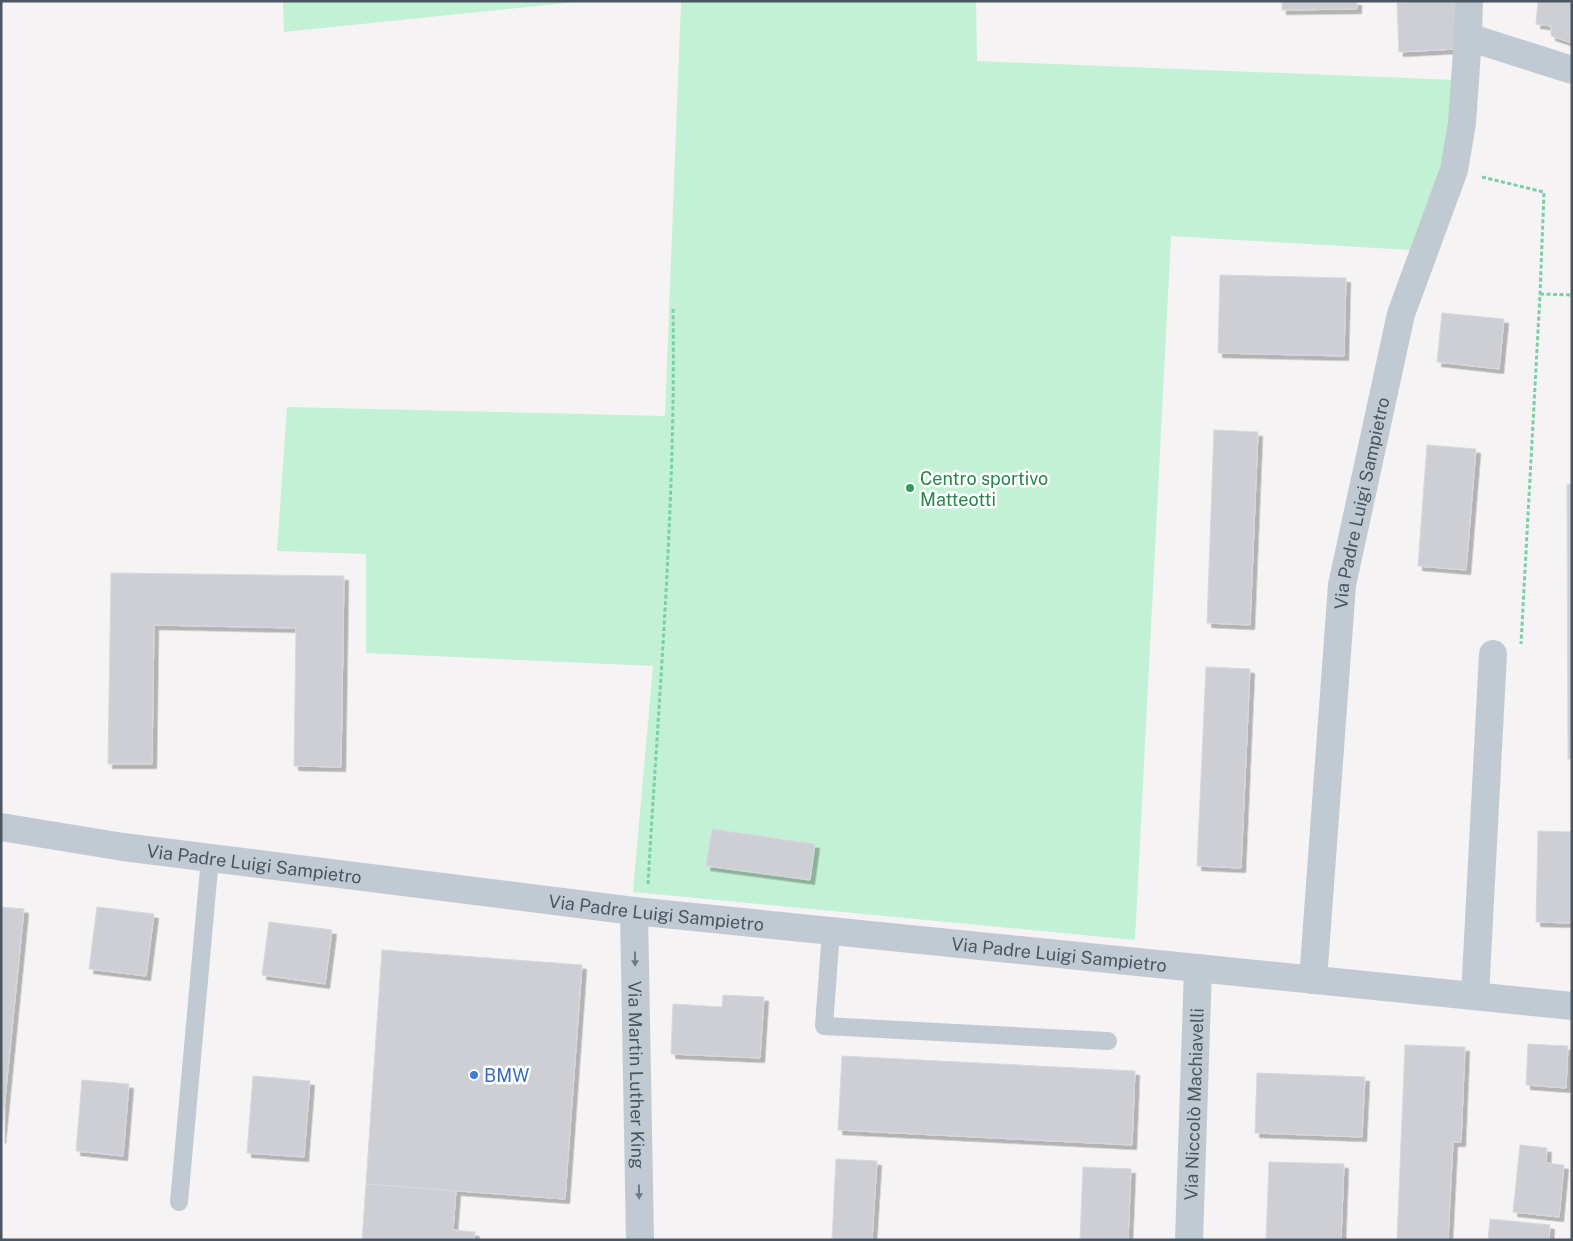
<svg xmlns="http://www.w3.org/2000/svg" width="1573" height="1241" viewBox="0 0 1573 1241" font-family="'Public Sans',sans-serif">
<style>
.green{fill:#c3f1d5}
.building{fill:#cdcfd5;stroke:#d7d9de;filter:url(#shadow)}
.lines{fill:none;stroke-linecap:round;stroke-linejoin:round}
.path{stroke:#7ad0a6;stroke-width:3;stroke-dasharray:4 2.5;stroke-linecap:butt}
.service{stroke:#c1cad2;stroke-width:18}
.minor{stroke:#c1cad2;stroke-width:28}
.oneway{fill:#6e7983}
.leisure-dot{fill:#2e9e5b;stroke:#fff;stroke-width:2}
.shop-dot{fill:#3f7fe0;stroke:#fff;stroke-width:2}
.labels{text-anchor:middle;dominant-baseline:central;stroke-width:5;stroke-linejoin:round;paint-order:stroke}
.leisure-label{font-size:18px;fill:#27864d;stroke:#fff;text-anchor:start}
.street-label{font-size:18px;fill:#4a5661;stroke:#fff}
.shop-label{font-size:18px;fill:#366cbe;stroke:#fff;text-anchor:start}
</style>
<defs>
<filter id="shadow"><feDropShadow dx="4.5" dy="4.5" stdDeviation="0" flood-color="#0004"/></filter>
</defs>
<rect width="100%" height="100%" fill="#f5f3f3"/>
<g class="green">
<path d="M283,1H586L284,32Z"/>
<path d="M681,1H976L977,61L1456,80L1449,135L1436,185L1410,250L1171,236L1135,940L633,892L653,666L366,653V554L277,551L287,407L665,416Z"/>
</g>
<g class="building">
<path d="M1282,1H1357V9L1282,10Z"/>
<path d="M1424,1H1455L1456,49L1399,52L1397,3Z"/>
<path d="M1538,1H1572V43L1551,36V26L1536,24Z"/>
<path d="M1220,275L1346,278L1344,356L1218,353Z"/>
<path d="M1442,313L1504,319L1499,369L1437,362Z"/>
<path d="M1214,430L1258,432L1250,625L1207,623Z"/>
<path d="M1427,445L1476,449L1466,570L1418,566Z"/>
<path d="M1567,484H1572V759H1568Z"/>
<path d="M111,573L344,576L341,767L294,766L296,628L154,625L152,764H108Z"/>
<path d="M1206,667L1250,669L1241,868L1197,866Z"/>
<path d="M712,829L815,844L810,880L706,866Z"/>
<path d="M1538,831L1572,832V923L1536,922Z"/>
<path d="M1,907L24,909L1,1139Z"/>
<path d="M97,907L154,914L146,976L89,969Z"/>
<path d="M269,922L332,930L325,984L262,975Z"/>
<path d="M382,950L582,965L565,1199L366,1184Z"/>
<path d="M723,995L764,997L760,1058L671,1054L673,1004L722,1007Z"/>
<path d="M1528,1044L1568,1046L1566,1088L1526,1085Z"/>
<path d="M1405,1045L1465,1047L1461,1142H1453L1448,1240H1397Z"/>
<path d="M842,1056L1135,1071L1132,1145L838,1130Z"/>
<path d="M1257,1073L1365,1077L1362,1137L1255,1133Z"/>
<path d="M253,1076L310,1081L304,1157L247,1153Z"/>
<path d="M82,1080L129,1084L123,1156L76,1151Z"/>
<path d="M1520,1145L1547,1148L1546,1163L1564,1165L1559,1217L1513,1212Z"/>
<path d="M836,1159L877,1161L872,1240H832Z"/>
<path d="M1269,1162L1344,1164L1341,1240H1266Z"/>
<path d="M1083,1167L1131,1169L1128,1240H1080Z"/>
<path d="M366,1184L456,1191L453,1230L475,1232L474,1240H362Z"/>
<path d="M1490,1219L1550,1225L1549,1240H1488Z"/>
</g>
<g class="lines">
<g class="path">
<path d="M1482,177L1544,192L1540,294L1521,644"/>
<path d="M1540,294L1572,295"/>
<path d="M648,884C659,693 676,501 673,309"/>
</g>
<g class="service">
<path d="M831,931L824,1026L1108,1041"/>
<path d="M179,1202L210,858"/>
</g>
<g class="minor">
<path d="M1468,37L1572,70"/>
<path id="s1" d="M1,827L123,847L634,911L1572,1006"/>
<path id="s2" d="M634,911L640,1240"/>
<path id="s3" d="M1313,980L1342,585L1401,314L1454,170L1462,123L1468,37L1469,1"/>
<path d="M1475,996L1493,654"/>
<path id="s4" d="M1189,1240L1198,968"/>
</g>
</g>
<defs><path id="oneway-solid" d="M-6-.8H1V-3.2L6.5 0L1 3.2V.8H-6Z" transform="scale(1.25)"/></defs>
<g class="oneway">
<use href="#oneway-solid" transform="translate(635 959) rotate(89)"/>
<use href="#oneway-solid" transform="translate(639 1192) rotate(89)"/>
</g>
<circle class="leisure-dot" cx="910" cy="488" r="5"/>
<circle class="shop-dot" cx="474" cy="1075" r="5"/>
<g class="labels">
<g class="leisure-label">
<text x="920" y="478">Centro sportivo<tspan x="920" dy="21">Matteotti</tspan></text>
</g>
<g class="street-label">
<text stroke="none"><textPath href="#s3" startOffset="480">Via Padre Luigi Sampietro</textPath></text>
<text stroke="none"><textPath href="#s1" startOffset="256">Via Padre Luigi Sampietro</textPath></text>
<text stroke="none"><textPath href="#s1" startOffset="661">Via Padre Luigi Sampietro</textPath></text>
<text stroke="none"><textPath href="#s1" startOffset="1066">Via Padre Luigi Sampietro</textPath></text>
<text stroke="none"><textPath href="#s2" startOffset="164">Via Martin Luther King</textPath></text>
<text stroke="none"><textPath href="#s4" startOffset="136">Via Niccolò Machiavelli</textPath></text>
</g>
<g class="shop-label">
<text x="484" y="1075">BMW</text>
</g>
</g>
<rect width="1573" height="1241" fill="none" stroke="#4a5661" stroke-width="5"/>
</svg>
